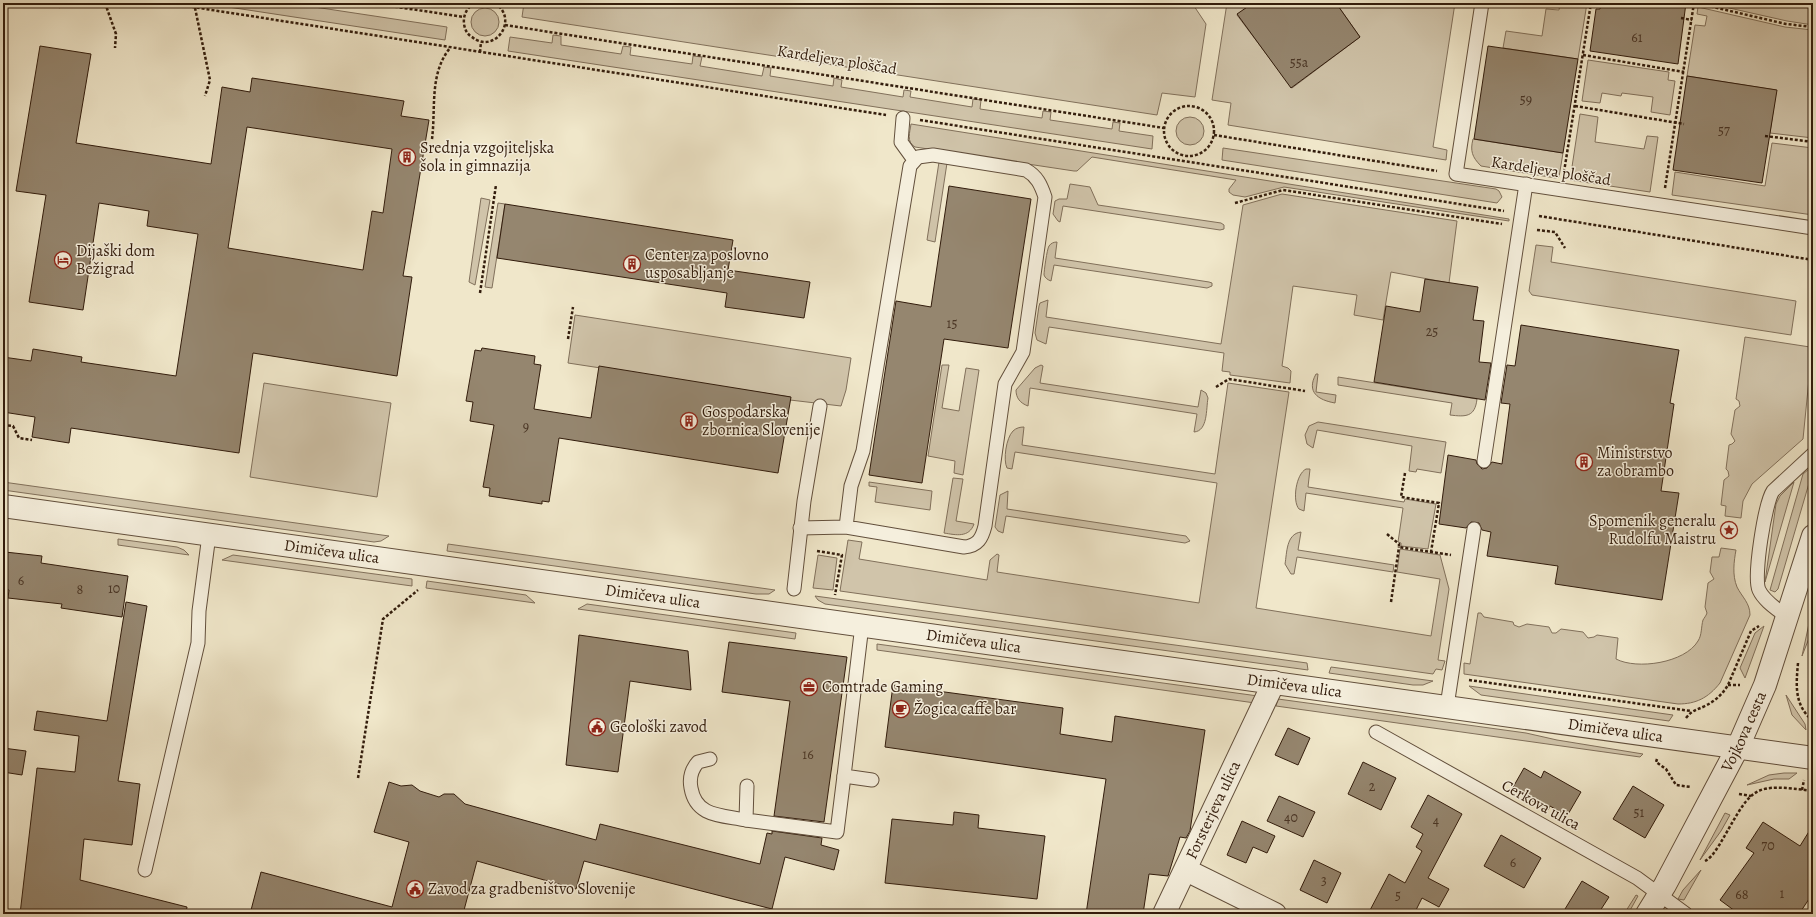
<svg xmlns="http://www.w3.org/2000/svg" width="1816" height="917" viewBox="0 0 1816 917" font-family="Alegreya,serif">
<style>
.green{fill:#d0c4aa;stroke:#81705b}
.building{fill:#95866f;stroke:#321c0c;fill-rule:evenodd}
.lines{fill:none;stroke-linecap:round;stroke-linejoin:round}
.service-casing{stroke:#624f3c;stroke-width:15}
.minor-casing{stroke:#624f3c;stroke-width:24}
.tertiary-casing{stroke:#624f3c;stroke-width:24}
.path{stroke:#321c0c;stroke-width:2.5;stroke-dasharray:3 2;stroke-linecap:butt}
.service{stroke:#f5efdd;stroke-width:13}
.minor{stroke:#f5efdd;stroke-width:22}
.tertiary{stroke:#f5efdd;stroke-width:22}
.labels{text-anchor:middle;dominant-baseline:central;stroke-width:3;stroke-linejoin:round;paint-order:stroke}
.number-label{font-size:14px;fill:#4b3625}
.street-label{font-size:16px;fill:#321c0c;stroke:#f5efdd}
.poi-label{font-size:16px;fill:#321c0c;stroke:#f5efdd;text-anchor:start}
</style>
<rect width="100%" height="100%" fill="#f0e7ca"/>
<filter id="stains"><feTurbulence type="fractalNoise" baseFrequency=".005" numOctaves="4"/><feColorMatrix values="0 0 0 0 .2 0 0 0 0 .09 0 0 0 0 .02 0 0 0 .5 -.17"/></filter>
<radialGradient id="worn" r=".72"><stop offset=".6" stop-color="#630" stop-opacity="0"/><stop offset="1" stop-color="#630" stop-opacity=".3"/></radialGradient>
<g class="green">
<path d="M202,3H288L447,27L445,40Z"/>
<path d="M524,3H1192L1206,24L1195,97L1162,93L1157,115L522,17Z"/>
<path d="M1227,3H1253L1237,15L1292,88L1360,37L1336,3H1455L1433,147L1447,150L1446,160L1228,125L1231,103L1212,100Z"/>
<path d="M1560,3H1587L1578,59L1503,48L1506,31L1542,36L1546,9L1559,10Z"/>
<path d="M1707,3H1768L1786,6V3H1813V25L1787,21Z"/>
<path d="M1698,7L1785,27L1813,30V138L1770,133L1776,90L1687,76L1695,25L1705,26L1707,16L1697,14Z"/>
<circle cx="485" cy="22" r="14"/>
<path d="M553,35L561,36V45L621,54L623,46L631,47L630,55L692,64L693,56L702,57L700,66L762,76L764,67L771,68L770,76L833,86L834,78L842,80L841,87L903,97L904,90L911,91L910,97L972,107L973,99L981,100L980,109L1042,118L1043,111L1051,112L1050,120L1112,129L1113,122L1120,123L1119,131L1153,136L1152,149L508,51L510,37L552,43Z"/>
<path d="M1588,60L1669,72L1668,80L1675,81L1670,115L1651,112L1653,97L1622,93L1621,96L1602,93L1600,103L1582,101Z"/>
<path d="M1580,114L1598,117L1595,142L1644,149L1647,136L1658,137L1650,192L1570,180Z"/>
<circle cx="1190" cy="131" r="14"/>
<path d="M911,124L1509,219V221L1284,187L1245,197L1233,195L1229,192V189L1236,180L1092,157L1077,171H1074L915,147C906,142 910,132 911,124Z"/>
<path d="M1473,139L1563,153L1559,177L1556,178L1481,166C1472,157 1470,151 1473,139Z"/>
<path d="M1772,143L1813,148V215L1672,195L1675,172L1765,186Z"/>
<path d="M1223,148L1496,189L1499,191L1502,197L1497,203L1222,160Z"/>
<path d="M939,162L947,163L935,242L927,240Z"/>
<path d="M1070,184L1090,187L1098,205L1221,223L1224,225V229L1220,230L1063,206L1060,222L1058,221L1053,214L1055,201L1059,199H1067Z"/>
<path d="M1282,194L1457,221L1449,283L1391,272L1383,320L1354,315L1357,295L1293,286L1282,366L1288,368L1291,371L1290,383L1230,375V372L1222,371L1224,353L1049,327L1046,344L1037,340L1035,333L1039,306L1040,303L1048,300L1046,317L1221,344L1243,205Z"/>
<path d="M481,198L490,200L475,285L469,282Z"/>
<path d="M498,203L505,204L492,288L485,287Z"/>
<path d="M1057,242L1055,258L1209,282L1212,283V286L1207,288L1054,265L1051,281C1048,280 1045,278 1044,275C1044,271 1047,249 1049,246C1051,243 1054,242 1057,242Z"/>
<path d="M1536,245L1553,247L1551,262L1796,301L1791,335L1532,295L1529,291Z"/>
<path d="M575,315L851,358L846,390L841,406L790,400V397L568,363Z"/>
<path d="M1745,337L1810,347L1811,359L1803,439L1752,484L1743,501L1741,518L1725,516L1726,506L1721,505L1724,480L1729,476L1728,471L1726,469L1729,445L1732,444L1735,441L1731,434L1735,410L1740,406L1739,401L1736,399Z"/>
<path d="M942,365H949L942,408L959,411L966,368L979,370L963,475L954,473L955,461L928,456Z"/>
<path d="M1041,365L1043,366L1040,383L1198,407L1201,390L1206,393L1208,398C1206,409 1208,431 1194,432L1197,414L1030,388L1028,406C1020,403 1016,398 1016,390L1035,368Z"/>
<path d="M1316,374H1318L1316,392L1336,395L1335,403C1318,400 1306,392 1316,374Z"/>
<path d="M1338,377L1477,399C1475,417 1466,417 1450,415L1452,403L1338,385Z"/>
<path d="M264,383L391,403L377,497L250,477Z"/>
<path d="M1228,383L1289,392L1256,608L1431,636L1440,579L1397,572L1400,549L1440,555L1449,589L1438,660L1445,661L1442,670L1436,669L1433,674L840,591L848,540L862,542L859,559L987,580L990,560L997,554L999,555L997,572L1199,603L1217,483L1015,452L1012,469L1007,468C1003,460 1006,438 1013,431C1016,428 1020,427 1024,427L1022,445L1215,474Z"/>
<path d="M1318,422L1446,442L1441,473L1417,469L1416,472L1409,471L1412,446L1317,430L1313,448L1307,444L1305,435L1309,426Z"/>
<path d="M1306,469H1310L1308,487L1404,502L1405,499L1436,504L1428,549L1401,546V543L1398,542L1403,508L1306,493L1304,511L1299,509C1292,501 1296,474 1306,469Z"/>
<path d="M1809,469L1812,473L1778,589L1775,592L1770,590L1803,474Z"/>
<path d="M953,478L963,479L956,521L974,524C969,538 956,535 944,533Z"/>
<path d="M3,482L389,536L381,541L374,542L3,490Z"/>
<path d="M869,482L932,491L930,510L875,502L877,487L869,486Z"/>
<path d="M1794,482L1765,582L1776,504L1780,496Z"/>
<path d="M1008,491L1007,509L1186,536L1190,541L1185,543L1006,516L1003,533L998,531L995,527L1000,495Z"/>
<path d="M1301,532L1298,550L1394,565L1393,572L1297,557L1294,574H1291L1285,564C1287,553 1286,534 1301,532Z"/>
<path d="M118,539L177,547L184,550L189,555L118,545Z"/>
<path d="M448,544L775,590L769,594H756L447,551Z"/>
<path d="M1721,548L1736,550C1734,561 1732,575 1737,587C1742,597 1750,603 1750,615L1720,683C1708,698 1696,704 1678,704L1464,674V663L1470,664L1478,613H1481L1484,617L1513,622L1514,625L1519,627L1527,624L1549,627L1552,633H1556L1561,629L1583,632L1588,638L1594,637L1597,635L1618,638L1616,659C1637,670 1685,663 1698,641C1702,635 1701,627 1703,620C1704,618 1706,616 1707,613L1705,607L1708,583L1714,579L1710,572L1712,557H1719Z"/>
<path d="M233,555L412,579V586L222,560Z"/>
<path d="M818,555L837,558L833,590L813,588Z"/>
<path d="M427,581L526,595L535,603L426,588Z"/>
<path d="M815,596L1307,663L1308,670L825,604L818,600Z"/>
<path d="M587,604L796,633L795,639L578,609Z"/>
<path d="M1813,605V628L1802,656Z"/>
<path d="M1764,626L1745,678L1740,668L1755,633Z"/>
<path d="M877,644L1258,696L1255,703L877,650Z"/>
<path d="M1331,667L1433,681L1423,685H1413L1329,673Z"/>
<path d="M1469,686L1673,715L1669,721L1481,695Z"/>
<path d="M1786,695L1805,724L1806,730L1792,715Z"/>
<path d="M1278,699L1526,733L1557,740L1643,754L1640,757L1276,706Z"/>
<path d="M1784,773H1797L1789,779H1774L1747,785L1769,775Z"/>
<path d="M1725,813L1730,815L1721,831L1700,860Z"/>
<path d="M1701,870L1684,900L1678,899L1683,890Z"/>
<path d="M1636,895L1638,896L1628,914H1624Z"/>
</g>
<g class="building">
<path d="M1253,3H1336L1360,37L1291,88L1237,14Z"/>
<path d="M1601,3H1686L1678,64L1590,51L1596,9H1600Z"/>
<path d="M40,46L91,54L76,143L211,164L222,87L250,92L252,78L404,101L401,116L429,120L403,276L412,277L397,376L253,353L239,453L71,428L69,443L32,437L35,417L3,412V357L31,361L33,349L82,357L81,362L176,376L198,234L147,226L149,211L99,203L83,310L29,302L46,195L16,191ZM247,127L392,149L383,213L372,211L363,270L228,248Z"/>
<path d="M1488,46L1578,59L1563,153L1474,139Z"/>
<path d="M1687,76L1777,90L1762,183L1673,170Z"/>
<path d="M949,186L1031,199L1008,348L944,339L922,483L869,475L896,301L931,307Z"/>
<path d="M505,204L733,240L728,270L810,282L804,318L725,307L727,293L497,258Z"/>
<path d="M1425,279L1478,287L1473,320L1484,321L1479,362L1491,363L1485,400L1374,382L1386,306L1420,312Z"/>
<path d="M1521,325L1679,350L1670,403L1674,404L1661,491L1679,493L1662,600L1555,584L1558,566L1487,556L1491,532L1482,530L1479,523L1471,522L1466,528L1439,524L1448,455L1476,460L1477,464L1482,469L1487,468L1492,462L1502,464L1510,404L1501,403L1507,365L1515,366Z"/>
<path d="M482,348L535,356L534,364L541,365L534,409L591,418L599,366L791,397L778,473L559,438L549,502L542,501V504L489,496L490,488L483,487L494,425L470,421L473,402L466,401L475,350L481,351Z"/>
<path d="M5,552L42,556L41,563L128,576L122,617L61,608L62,604L8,598L9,590L3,589Z"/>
<path d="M126,602L147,606L118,781L140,784L132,845L84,839L80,880L187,907L186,914H20L37,768L75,772L79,736L34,730L37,711L107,721Z"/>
<path d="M579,635L688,651L691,690L630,681L618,772L566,765Z"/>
<path d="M729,642L847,657L824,822L774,816L790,701L722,692Z"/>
<path d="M893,685L1063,708L1060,734L1112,742L1115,716L1205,730L1190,831L1186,838L1180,837L1168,876L1149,874L1143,914H1086L1106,779L885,747Z"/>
<path d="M1288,728L1310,738L1298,765L1275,755Z"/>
<path d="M3,748L26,751L22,775L3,772Z"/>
<path d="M1363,762L1396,778L1381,810L1348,794Z"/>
<path d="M1524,768L1541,778L1544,771L1581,792L1567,816L1550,806L1548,810L1512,789Z"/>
<path d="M389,782L401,786L412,785L420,791L439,797L444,794H454L465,804L596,840L600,824L760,864L767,833L772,834V831L822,838L821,845L839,850L834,870L785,857L772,909L584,861L576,889L477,861L463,914H250L261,872L392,907L409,842L374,832Z"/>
<path d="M1633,786L1664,805L1645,838L1613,819Z"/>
<path d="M1428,795L1462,814L1428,878L1449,889L1439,907L1422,898L1414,914H1368L1389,874L1405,883L1422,851L1416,847L1423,834L1411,827Z"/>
<path d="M1279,796L1315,812L1303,837L1267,821Z"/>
<path d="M954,812L979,815L978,828L1045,836L1037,899L885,883L892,819L953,825Z"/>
<path d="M1242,821L1275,836L1267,853L1253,847L1246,863L1227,855Z"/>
<path d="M1763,822L1800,846L1813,825V893L1799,914H1739L1720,900L1754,853L1746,848Z"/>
<path d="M1501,835L1541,858L1524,888L1484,866Z"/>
<path d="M1314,860L1341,873L1327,903L1300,890Z"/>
<path d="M1582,881L1609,897L1598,914H1562Z"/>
</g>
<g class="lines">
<g class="service-casing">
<g id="service">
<path d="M1482,3L1456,174L1813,228"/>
<path d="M903,118L901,142L914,160"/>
<path d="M1484,461L1526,184"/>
<path d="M800,528L846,527L964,547C978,546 982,538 985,526L1005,384L1023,352L1045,197C1041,185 1037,176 1026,170L933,155L918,157L910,166L863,451L851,486L846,527"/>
<path d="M794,589L804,501L820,406"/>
<path d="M1787,617C1777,609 1764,601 1759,590C1753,577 1765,503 1773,491L1813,454"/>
<path d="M862,625L844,776L872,780"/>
<path d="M1447,706L1474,529"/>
<path d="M1376,732L1637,878L1686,914"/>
<path d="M710,759L698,762C691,770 689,778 691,788C696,817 721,815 746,820"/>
<path d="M747,786L746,820L837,832L844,776"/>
<path d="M145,870L198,643L199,611L209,535"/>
</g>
</g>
<g class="minor-casing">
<g id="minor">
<path d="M1186,870L1275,914"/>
<path id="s1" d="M1164,914L1274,682"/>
</g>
</g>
<g class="tertiary-casing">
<g id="tertiary">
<path id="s2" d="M3,506L1813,758"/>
<path id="s3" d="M1647,914L1665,885L1738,747L1765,685L1813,536"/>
</g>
</g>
<g class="path">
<path d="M105,3L116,34L115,48"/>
<path d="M167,3L886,115"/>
<path d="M194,3L210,80L205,96"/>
<path d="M370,3L464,17"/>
<path d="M474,3C467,8 463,15 464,24C465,30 467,34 472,37C494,55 520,20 495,3"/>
<path d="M1696,3L1786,24L1813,27"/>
<path d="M59,7L71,3"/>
<path d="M1681,18L1692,20"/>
<path d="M505,25L1164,128"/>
<path d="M480,52L481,42"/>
<path d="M1583,55L1684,72"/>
<circle cx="1189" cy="131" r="25"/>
<path d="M1575,106L1684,124"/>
<path d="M920,120L1504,211"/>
<path d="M1214,135L1437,171"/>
<path d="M1765,136L1813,142"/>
<path d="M432,139C436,108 429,74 450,48"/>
<path d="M1564,172L1591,3"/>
<path d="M1665,188L1694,3"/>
<path d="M1235,203L1283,190L1502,224"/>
<path d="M1539,216L1813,260"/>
<path d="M1537,230L1555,232L1565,248"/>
<path d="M480,293L496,185"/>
<path d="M568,339L573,307"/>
<path d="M1216,387L1229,379L1305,391"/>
<path d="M3,425L13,426L19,438L32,440"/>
<path d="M1405,473L1401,497L1439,503L1431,552"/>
<path d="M1387,534L1399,544V547L1451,555"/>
<path d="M817,551L842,555L835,595"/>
<path d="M1391,602L1399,547"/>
<path d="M1798,663C1796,686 1794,705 1813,721"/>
<path d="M1469,680L1691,711"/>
<path d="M1728,685H1740"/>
<path d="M1686,718C1692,710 1697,710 1705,706C1715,701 1722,695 1728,685L1751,631L1759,626"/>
<path d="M1812,736L1813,728"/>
<path d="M1657,759L1656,762L1666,769L1676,785L1691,787"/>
<path d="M358,778L383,619L418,590"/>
<path d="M1802,790L1804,780"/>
<path d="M1739,794L1751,796"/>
<path d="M1705,861C1713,857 1719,845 1724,837C1753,786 1753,783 1813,791"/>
</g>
<use href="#service" class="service"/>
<use href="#minor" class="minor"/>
<use href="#tertiary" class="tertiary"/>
</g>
<defs>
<g id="building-ring" transform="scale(0.9)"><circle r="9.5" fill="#f5efdd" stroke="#8f2418" stroke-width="1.5"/><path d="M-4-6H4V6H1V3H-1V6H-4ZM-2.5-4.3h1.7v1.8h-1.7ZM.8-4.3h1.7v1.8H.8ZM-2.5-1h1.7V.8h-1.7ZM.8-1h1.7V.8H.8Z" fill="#8f2418"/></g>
<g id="hotel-ring" transform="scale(0.9)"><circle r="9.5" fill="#f5efdd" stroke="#8f2418" stroke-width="1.5"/><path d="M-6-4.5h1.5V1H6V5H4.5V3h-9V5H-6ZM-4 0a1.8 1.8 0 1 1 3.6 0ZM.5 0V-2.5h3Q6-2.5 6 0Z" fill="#8f2418"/></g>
<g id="sight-ring" transform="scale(0.9)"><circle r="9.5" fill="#f5efdd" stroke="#8f2418" stroke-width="1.5"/><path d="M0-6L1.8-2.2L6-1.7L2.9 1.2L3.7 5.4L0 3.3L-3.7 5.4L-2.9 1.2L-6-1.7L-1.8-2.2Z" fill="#8f2418"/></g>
<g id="office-ring" transform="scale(0.9)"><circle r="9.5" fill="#f5efdd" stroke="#8f2418" stroke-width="1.5"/><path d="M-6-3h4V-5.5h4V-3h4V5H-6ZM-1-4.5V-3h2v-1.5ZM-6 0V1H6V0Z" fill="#8f2418"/></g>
<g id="cafe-ring" transform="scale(0.9)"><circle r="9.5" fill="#f5efdd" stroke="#8f2418" stroke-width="1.5"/><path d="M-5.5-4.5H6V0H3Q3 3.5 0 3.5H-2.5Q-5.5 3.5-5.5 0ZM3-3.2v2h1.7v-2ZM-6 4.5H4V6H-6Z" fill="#8f2418"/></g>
<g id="civic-ring" transform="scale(0.9)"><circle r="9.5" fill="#f5efdd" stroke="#8f2418" stroke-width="1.5"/><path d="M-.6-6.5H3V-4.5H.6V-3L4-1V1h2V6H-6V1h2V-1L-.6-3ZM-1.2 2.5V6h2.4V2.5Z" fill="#8f2418"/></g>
</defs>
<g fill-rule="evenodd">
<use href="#building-ring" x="407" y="157"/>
<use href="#hotel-ring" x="63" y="260"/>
<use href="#building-ring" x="632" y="264"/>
<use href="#building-ring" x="689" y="421"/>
<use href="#building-ring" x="1584" y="462"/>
<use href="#sight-ring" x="1729" y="530"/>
<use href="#office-ring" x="809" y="687"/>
<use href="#cafe-ring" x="901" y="709"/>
<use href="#civic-ring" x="597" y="727"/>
<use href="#civic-ring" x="415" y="889"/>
</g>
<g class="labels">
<g class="number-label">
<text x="1637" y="37">61</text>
<text x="1299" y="62">55a</text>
<text x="1526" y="99">59</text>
<text x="1724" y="130">57</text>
<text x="952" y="323">15</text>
<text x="1432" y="331">25</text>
<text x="526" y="426">9</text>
<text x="21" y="580">6</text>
<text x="114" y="588">10</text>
<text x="80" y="589">8</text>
<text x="808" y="754">16</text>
<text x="1372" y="786">2</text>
<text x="1639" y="812">51</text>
<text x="1291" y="817">40</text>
<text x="1436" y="820">4</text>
<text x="1768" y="845">70</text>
<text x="1513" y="862">6</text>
<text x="1324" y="880">3</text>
<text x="1782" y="893">1</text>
<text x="1742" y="894">68</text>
<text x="1398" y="895">5</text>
</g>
<g class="street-label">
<text transform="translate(837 60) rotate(9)">Kardeljeva ploščad</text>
<text transform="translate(1551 171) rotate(9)">Kardeljeva ploščad</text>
<text stroke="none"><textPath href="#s2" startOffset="332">Dimičeva ulica</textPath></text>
<text stroke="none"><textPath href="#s2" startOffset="656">Dimičeva ulica</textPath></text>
<text stroke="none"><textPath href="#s2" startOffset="980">Dimičeva ulica</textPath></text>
<text stroke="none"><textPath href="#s2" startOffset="1304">Dimičeva ulica</textPath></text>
<text stroke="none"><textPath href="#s2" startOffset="1628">Dimičeva ulica</textPath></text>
<text stroke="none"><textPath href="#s3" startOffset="207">Vojkova cesta</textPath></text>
<text transform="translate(1541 805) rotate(29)">Cerkova ulica</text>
<text stroke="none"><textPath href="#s1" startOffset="115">Forsterjeva ulica</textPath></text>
</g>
<g class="poi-label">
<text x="420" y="148">Srednja vzgojiteljska<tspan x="420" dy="18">šola in gimnazija</tspan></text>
<text x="76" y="251">Dijaški dom<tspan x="76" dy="18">Bežigrad</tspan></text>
<text x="645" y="255">Center za poslovno<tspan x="645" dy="18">usposabljanje</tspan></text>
<text x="702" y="412">Gospodarska<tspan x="702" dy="18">zbornica Slovenije</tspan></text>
<text x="1597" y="453">Ministrstvo<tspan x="1597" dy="18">za obrambo</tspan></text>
<text x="1716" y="521" text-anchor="end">Spomenik generalu<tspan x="1716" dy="18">Rudolfu Maistru</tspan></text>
<text x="822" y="687">Comtrade Gaming</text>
<text x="914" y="709">Žogica caffe bar</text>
<text x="610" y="727">Geološki zavod</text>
<text x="428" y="889">Zavod za gradbeništvo Slovenije</text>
</g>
</g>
<rect width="1816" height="917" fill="none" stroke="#f0e7ca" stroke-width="16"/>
<rect x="4" y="4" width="1808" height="909" fill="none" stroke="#321c0c" stroke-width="2"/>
<rect x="8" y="8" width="1800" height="901" fill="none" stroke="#321c0c"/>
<rect width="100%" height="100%" filter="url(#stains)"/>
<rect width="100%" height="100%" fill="url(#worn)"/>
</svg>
